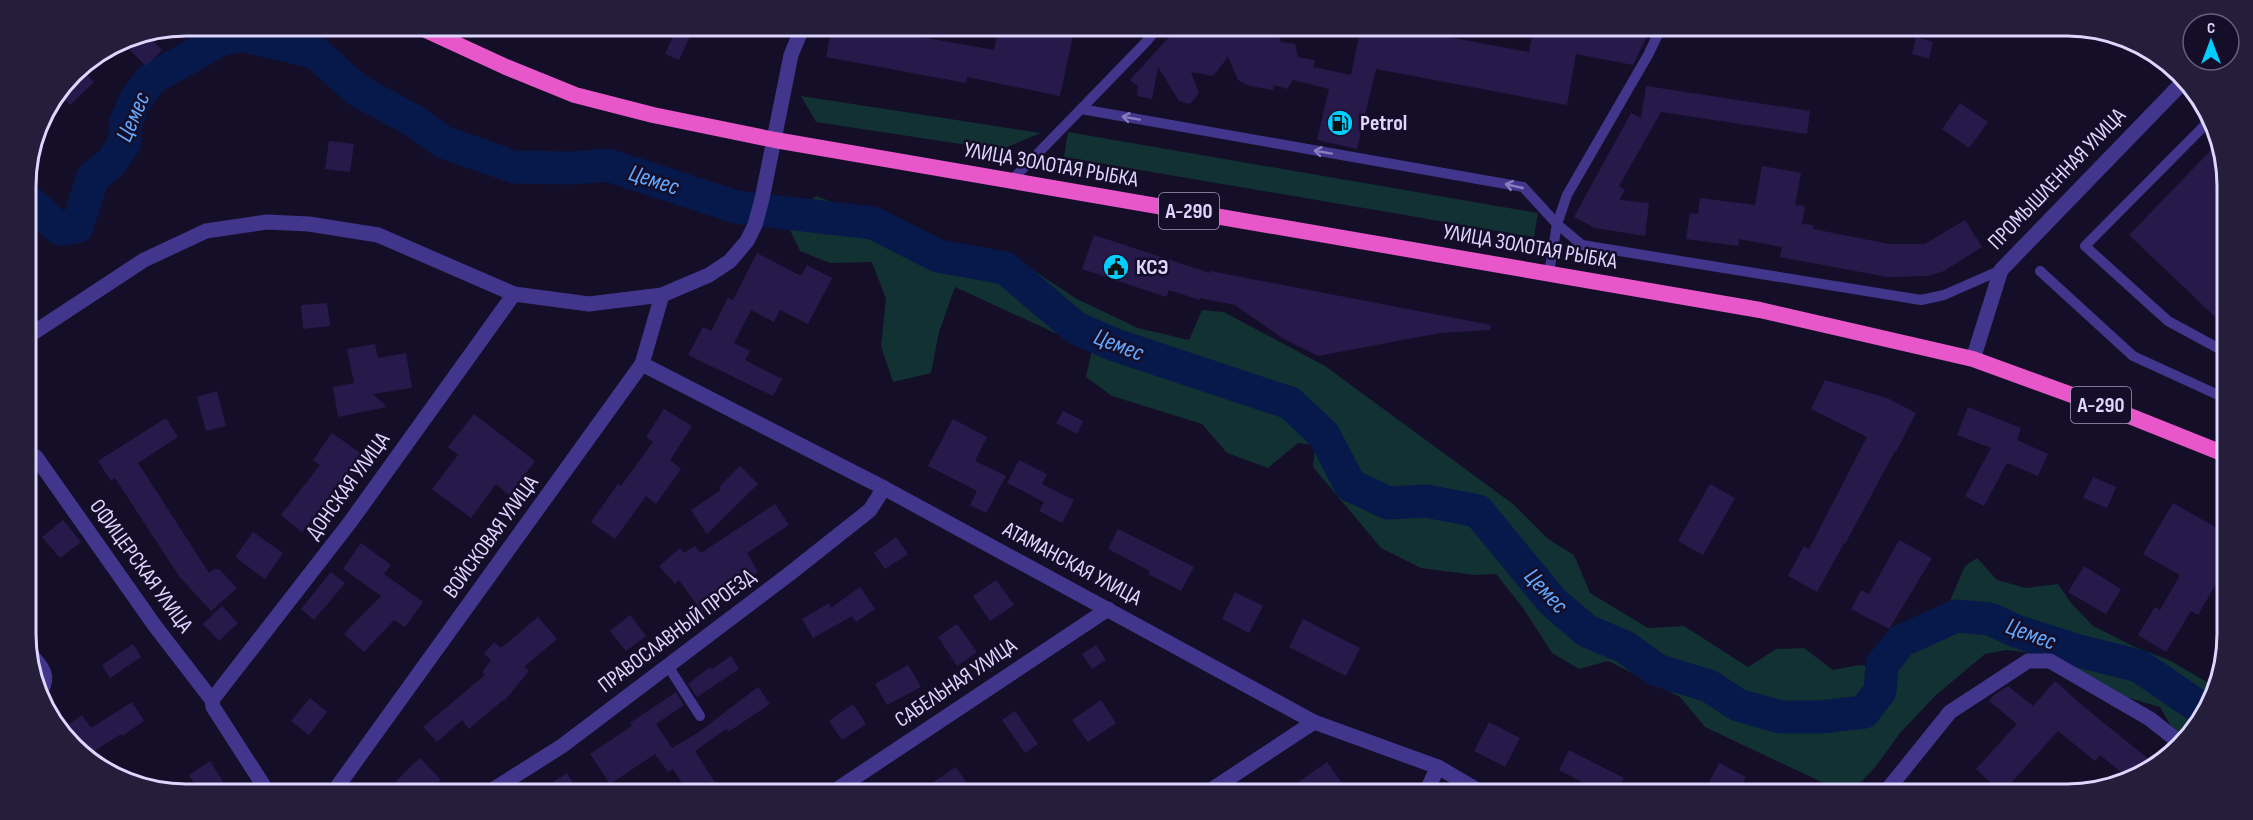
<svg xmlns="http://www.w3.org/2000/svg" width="2253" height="820" viewBox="0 0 2253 820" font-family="'Sofia Sans Condensed',sans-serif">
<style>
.green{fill:#113133}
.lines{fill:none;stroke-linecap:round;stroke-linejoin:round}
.river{stroke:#06194a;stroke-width:33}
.building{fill:#28194b}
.service{stroke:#41368b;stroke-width:10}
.minor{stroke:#41368b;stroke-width:15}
.trunk{stroke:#e857ca;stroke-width:16}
.oneway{stroke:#887ebf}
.labels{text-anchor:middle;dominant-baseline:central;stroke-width:5;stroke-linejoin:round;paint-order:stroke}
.shield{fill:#150e29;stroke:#a29abf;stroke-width:1.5}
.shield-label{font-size:21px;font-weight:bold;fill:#dfd6ff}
.poi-label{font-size:22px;font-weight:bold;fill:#dfd6ff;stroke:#150e29;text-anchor:start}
.street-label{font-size:22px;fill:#dfd6ff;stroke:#150e29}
.water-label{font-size:24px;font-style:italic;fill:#64a9ff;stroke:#150e29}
.rim{fill:none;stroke:#dfd6ff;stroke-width:3}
</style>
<rect width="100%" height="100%" fill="#150e29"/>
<g class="green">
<path d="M801,96L1041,133L1000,150L816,122Z"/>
<path d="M1068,132L1538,213L1534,237L1064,157Z"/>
<path d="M816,196L864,214L1031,269L1077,299L1138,328L1189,340L1202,310L1224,312L1325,366L1513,504L1548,539L1574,555L1590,593L1648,628L1684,626L1748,667L1776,649L1804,648L1833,670L1859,665L1890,669L1907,650L1914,624L1931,617L1949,603L1965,566L1977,558L1997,580L2026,588L2058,584L2071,603L2093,626L2133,646L2171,661L2217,688L2181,738L2174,731L2160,707L2112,693L2044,654L2006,650L1985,654L1936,695L1900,733L1876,766L1850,794H1847L1705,727L1680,697L1608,661L1579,669L1552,653L1523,608L1496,574L1475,575L1421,568L1381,548L1313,467L1315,445L1298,443L1268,468L1227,453L1202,424L1112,396L1086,377L1092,350L955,287L939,332L931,373L893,382L881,346L886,299L872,262L830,263L800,251L788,226L799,208Z"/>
</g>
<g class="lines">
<path class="river" d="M26,199L60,229L77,227L93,177L111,163L124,144L126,122L135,101L151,79L220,40L240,35L297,48L317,54L357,90L414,121L443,142L514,167L573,168L608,165L736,207L873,223L938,256L1005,268L1076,328L1115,345L1290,403L1324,435L1350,485L1388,503L1426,501L1478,511L1552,601L1587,631L1625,647L1657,670L1709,686L1738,705L1780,717H1820L1864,712L1880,691L1882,665L1901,641L1956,616L1990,619L2016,631L2075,650L2139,666L2202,709"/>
</g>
<g class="building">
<path d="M832,26H860L994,50L999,26H1075L1060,96L967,77L966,83L826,57Z"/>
<path d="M1179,26H1259V27L1278,30L1281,42L1295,44L1298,57L1315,60L1313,67L1351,75L1361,26H1388L1529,52L1534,26H1652L1633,65L1576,54L1567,105L1376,69L1357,149L1317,140L1329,89L1293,80L1287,89L1274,85L1273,90L1249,86L1238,80L1228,57L1213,76L1191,72L1199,93L1190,104L1179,101L1158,67L1152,99L1137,96L1138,86L1130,80Z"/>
<path d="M676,30L690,36L679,60L665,54Z"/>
<path d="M146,34L162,50L146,66L130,50Z"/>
<path d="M1916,37L1933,42L1929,59L1912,54Z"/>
<path d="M81,69L94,82L70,105L58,93Z"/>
<path d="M1646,86L1810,111L1807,134L1661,112L1619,186L1625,190L1619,200L1649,203L1645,236L1595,228L1574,217L1631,113L1641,118Z"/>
<path d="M1960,103L1988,122L1969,148L1942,129Z"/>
<path d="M329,141L354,144L350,172L325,169Z"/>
<path d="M2217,144L2226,164L2227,328L2129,235Z"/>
<path d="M1762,166L1801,173L1795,205L1805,206L1802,224L1813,225V229L1889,244H1925L1965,220L1982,247L1944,271L1928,276L1887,277L1780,257L1782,247L1739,239L1738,246L1686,239L1690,213L1698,214L1700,198L1755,205Z"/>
<path d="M1094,235L1210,273V271L1491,325L1490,330L1440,333L1318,356L1284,339L1235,305L1200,298V300L1169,290L1166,297L1082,269Z"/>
<path d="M757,253L801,276L807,265L832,278L808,324L780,310L774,322L751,310L734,343L750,351L745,360L782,379L773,396L688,355L703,327L711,331L728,298L733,300Z"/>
<path d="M327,303L330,326L303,329L301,305Z"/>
<path d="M375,344L378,358L406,353L412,388L373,394L387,407L338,417L333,387L354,383L347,349Z"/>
<path d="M1825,380L1887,398L1916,413L1896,452L1895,451L1845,544L1844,543L1817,592L1788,576L1804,546L1809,549L1867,437L1811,409Z"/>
<path d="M217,391L226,426L206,431L197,397Z"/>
<path d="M1968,407L2021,428L2017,440L2048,454L2038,476L2007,463L1984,506L1965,496L1991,448L1957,435Z"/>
<path d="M664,409L692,426L670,460L681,469L656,504L646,496L615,539L591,522L618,484L621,486L653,442L646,437Z"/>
<path d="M1063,411L1083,421L1077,434L1056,423Z"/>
<path d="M474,414L535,461L509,495L496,484L471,518L432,489L458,455L448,447Z"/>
<path d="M166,418L178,437L138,463L209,573L214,569H219L237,588L211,611L179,576L115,478L111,481L98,461Z"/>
<path d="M953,419L987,437L975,461L1006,476L986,513L970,505L977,491L928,466Z"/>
<path d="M332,433L366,457L347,484L342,481L302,532L281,515L320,465L313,460Z"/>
<path d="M1019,460L1047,474L1042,484L1074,500L1062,523L1039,511L1044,502L1007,483Z"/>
<path d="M740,466L758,484L707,534L691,510L721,490L719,487Z"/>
<path d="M2093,477L2116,487L2107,508L2083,498Z"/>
<path d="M1710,484L1735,498L1703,555L1678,541Z"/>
<path d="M2173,503L2227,534V592L2216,584L2198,615L2191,611L2166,652L2138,635L2155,607L2160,610L2180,575L2143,554Z"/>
<path d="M775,504L789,525L747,553L758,572L721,593L723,596L702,612L679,580L675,584L659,566L680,548L684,553L695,546L701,553Z"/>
<path d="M63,520L81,542L60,558L42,537Z"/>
<path d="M1118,529L1194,567L1181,591L1148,574L1150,571L1108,549Z"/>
<path d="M253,532L283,553L265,579L235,557Z"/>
<path d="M896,537L908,554L885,569L874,553Z"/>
<path d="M1899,540L1932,558L1889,629L1851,609L1861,590L1869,594Z"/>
<path d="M361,543L391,565L384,574L423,602L405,627L394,620L364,652L344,634L381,596L343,569Z"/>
<path d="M2084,566L2121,589L2106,614L2068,592Z"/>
<path d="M331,572L345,583L314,620L301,609Z"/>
<path d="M996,580L1014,605L990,621L973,596Z"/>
<path d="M860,587L875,609L856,622L852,616L813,638L802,619L829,603L831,608Z"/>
<path d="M1235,592L1263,606L1249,633L1222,619Z"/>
<path d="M222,606L238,623L219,641L203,624Z"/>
<path d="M630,615L646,636L626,651L610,631Z"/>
<path d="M538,617L557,639L524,667L529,671L504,701L503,700L469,729L462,720L437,742L423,727L485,675L482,672L491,660L484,654L494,642L501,648Z"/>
<path d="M1303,619L1360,648L1346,676L1289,647Z"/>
<path d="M957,624L977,652L957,666L938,637Z"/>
<path d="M133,644L141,657L110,678L102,665Z"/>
<path d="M1096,645L1106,660L1092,669L1082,654Z"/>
<path d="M731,656L739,669L697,697L688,684L710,667L712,669Z"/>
<path d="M908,665L921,687L887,705L875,684Z"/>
<path d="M2055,681L2084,707L2156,765L2126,776L2100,755L2095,761L2058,731L2002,793L1976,769L2017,724L1989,701L1994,695L2008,686L2033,706Z"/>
<path d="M758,687L770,704L728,732L726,729L695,751L722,794H689L673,769L668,772L655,754L610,784L590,754L632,726L630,723L676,692L684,705L656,724L672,748L699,732Z"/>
<path d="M310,698L327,712L309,735L291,721Z"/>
<path d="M1101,700L1116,723L1088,742L1072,720Z"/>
<path d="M132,702L144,721L122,736L121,734L88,755L67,741L60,730L82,715L91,728Z"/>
<path d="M853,704L866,724L842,740L829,721Z"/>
<path d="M1015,711L1038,744L1025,753L1002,720Z"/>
<path d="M1489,722L1520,738L1505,767L1474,751Z"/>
<path d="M1569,750L1624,778L1621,783L1642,794H1606L1559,770Z"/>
<path d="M420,758L441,780L425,794H408L396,781Z"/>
<path d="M210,761L227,788L216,794H201L189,775Z"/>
<path d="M1327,762L1350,794H1305L1297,783Z"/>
<path d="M1719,763L1746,777L1737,794H1712L1705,790Z"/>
<path d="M956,767L974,794H938L932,783Z"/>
<path d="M567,773L576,788L567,794H535Z"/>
</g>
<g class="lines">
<g class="service">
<path d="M1081,109L1523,187L1557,224L1582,245L1921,300L1944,295L2001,270"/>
<path d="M2207,123L2085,246L2168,321L2227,353"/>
<path d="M1011,181L1147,41L1159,26"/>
<path d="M2040,271L2133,356L2227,399"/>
<path d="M1549,273L1557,224L1567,195L1648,55L1662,26"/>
<path d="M2219,452L2227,430"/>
<path d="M668,666L700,716"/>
</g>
<g class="minor">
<path d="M27,337L144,260L206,231L267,222L309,224L378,235L514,294L589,304L662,295L709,275L730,261L747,241L755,225L762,199L791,55L803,26"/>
<path d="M1973,359L2001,270L2186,79"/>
<path d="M642,364L884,488L1314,722L1438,767L1484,794"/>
<path d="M36,457L155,626L212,700L213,707L269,794"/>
<path d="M28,651C39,665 51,673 41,691"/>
<path d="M212,700L351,521L514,294"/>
<path d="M332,794L642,364L662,295"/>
<path d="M486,794L562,746L788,575L870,510L884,488"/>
<path d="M830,794L1108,609"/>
<path d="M1205,794L1314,722"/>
<path d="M1425,794L1438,767"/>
<path d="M1884,794L1950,712L2028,661H2050L2150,719L2179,742"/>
</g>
<path class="trunk" d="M417,26L506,67L575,95L653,115L775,140L1760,310L1973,359L2127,415L2227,455"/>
</g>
<defs><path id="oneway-shaft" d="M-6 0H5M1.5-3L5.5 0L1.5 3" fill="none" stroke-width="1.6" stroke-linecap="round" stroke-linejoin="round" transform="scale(1.5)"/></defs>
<g class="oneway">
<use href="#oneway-shaft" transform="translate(1131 118) rotate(-170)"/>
<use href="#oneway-shaft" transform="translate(1323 152) rotate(-170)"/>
<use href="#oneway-shaft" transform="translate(1514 186) rotate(-167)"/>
</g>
<defs>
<g id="fuel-disc" transform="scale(1.35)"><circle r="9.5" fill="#02ceff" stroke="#150e29"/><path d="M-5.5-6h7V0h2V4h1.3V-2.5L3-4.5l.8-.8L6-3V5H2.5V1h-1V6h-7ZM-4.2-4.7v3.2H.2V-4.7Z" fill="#111"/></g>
<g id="civic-disc" transform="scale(1.35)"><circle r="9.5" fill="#02ceff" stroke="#150e29"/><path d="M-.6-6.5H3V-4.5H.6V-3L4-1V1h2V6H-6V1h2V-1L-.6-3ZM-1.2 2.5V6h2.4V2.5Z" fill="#111"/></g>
</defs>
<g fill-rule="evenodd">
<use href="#fuel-disc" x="1340" y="123"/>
<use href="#civic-disc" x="1116" y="267"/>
</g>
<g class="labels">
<g class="shield">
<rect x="1159" y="193" width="60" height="36" rx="4.5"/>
<rect x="2071" y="387" width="60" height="36" rx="4.5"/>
</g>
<g class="shield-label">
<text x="1189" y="211">А-290</text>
<text x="2101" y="405">А-290</text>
</g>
<g class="poi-label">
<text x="1360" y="123">Petrol</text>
<text x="1136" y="267">КСЭ</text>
</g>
<g class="street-label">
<text transform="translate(1051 165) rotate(10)">УЛИЦА ЗОЛОТАЯ РЫБКА</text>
<text transform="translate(2057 179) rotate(-46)">ПРОМЫШЛЕННАЯ УЛИЦА</text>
<text transform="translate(1530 247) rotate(10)">УЛИЦА ЗОЛОТАЯ РЫБКА</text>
<text transform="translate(348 486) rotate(-54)">ДОНСКАЯ УЛИЦА</text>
<text transform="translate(491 537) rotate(-54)">ВОЙСКОВАЯ УЛИЦА</text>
<text transform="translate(1072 564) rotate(28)">АТАМАНСКАЯ УЛИЦА</text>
<text transform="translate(141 566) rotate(54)">ОФИЦЕРСКАЯ УЛИЦА</text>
<text transform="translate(677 631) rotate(-37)">ПРАВОСЛАВНЫЙ ПРОЕЗД</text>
<text transform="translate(956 683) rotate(-34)">САБЕЛЬНАЯ УЛИЦА</text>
</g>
<g class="water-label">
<text transform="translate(133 117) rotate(-67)">Цемес</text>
<text transform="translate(654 180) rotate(18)">Цемес</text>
<text transform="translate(1119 345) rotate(21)">Цемес</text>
<text transform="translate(1546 591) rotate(47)">Цемес</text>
<text transform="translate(2031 634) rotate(20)">Цемес</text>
</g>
</g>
<path d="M0 0H2253V820H0ZM186 36H2067A150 150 0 0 1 2217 186V634A150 150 0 0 1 2067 784H186A150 150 0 0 1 36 634V186A150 150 0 0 1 186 36Z" fill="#251e3a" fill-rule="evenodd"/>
<path class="rim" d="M186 36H2067A150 150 0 0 1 2217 186V634A150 150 0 0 1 2067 784H186A150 150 0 0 1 36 634V186A150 150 0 0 1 186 36Z"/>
<g transform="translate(2211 42)"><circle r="28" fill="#150e29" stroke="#665e7f" stroke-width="1.5"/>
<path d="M0-4.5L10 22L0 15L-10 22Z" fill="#02ceff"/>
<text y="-9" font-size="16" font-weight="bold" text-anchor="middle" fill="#dfd6ff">С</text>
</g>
</svg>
